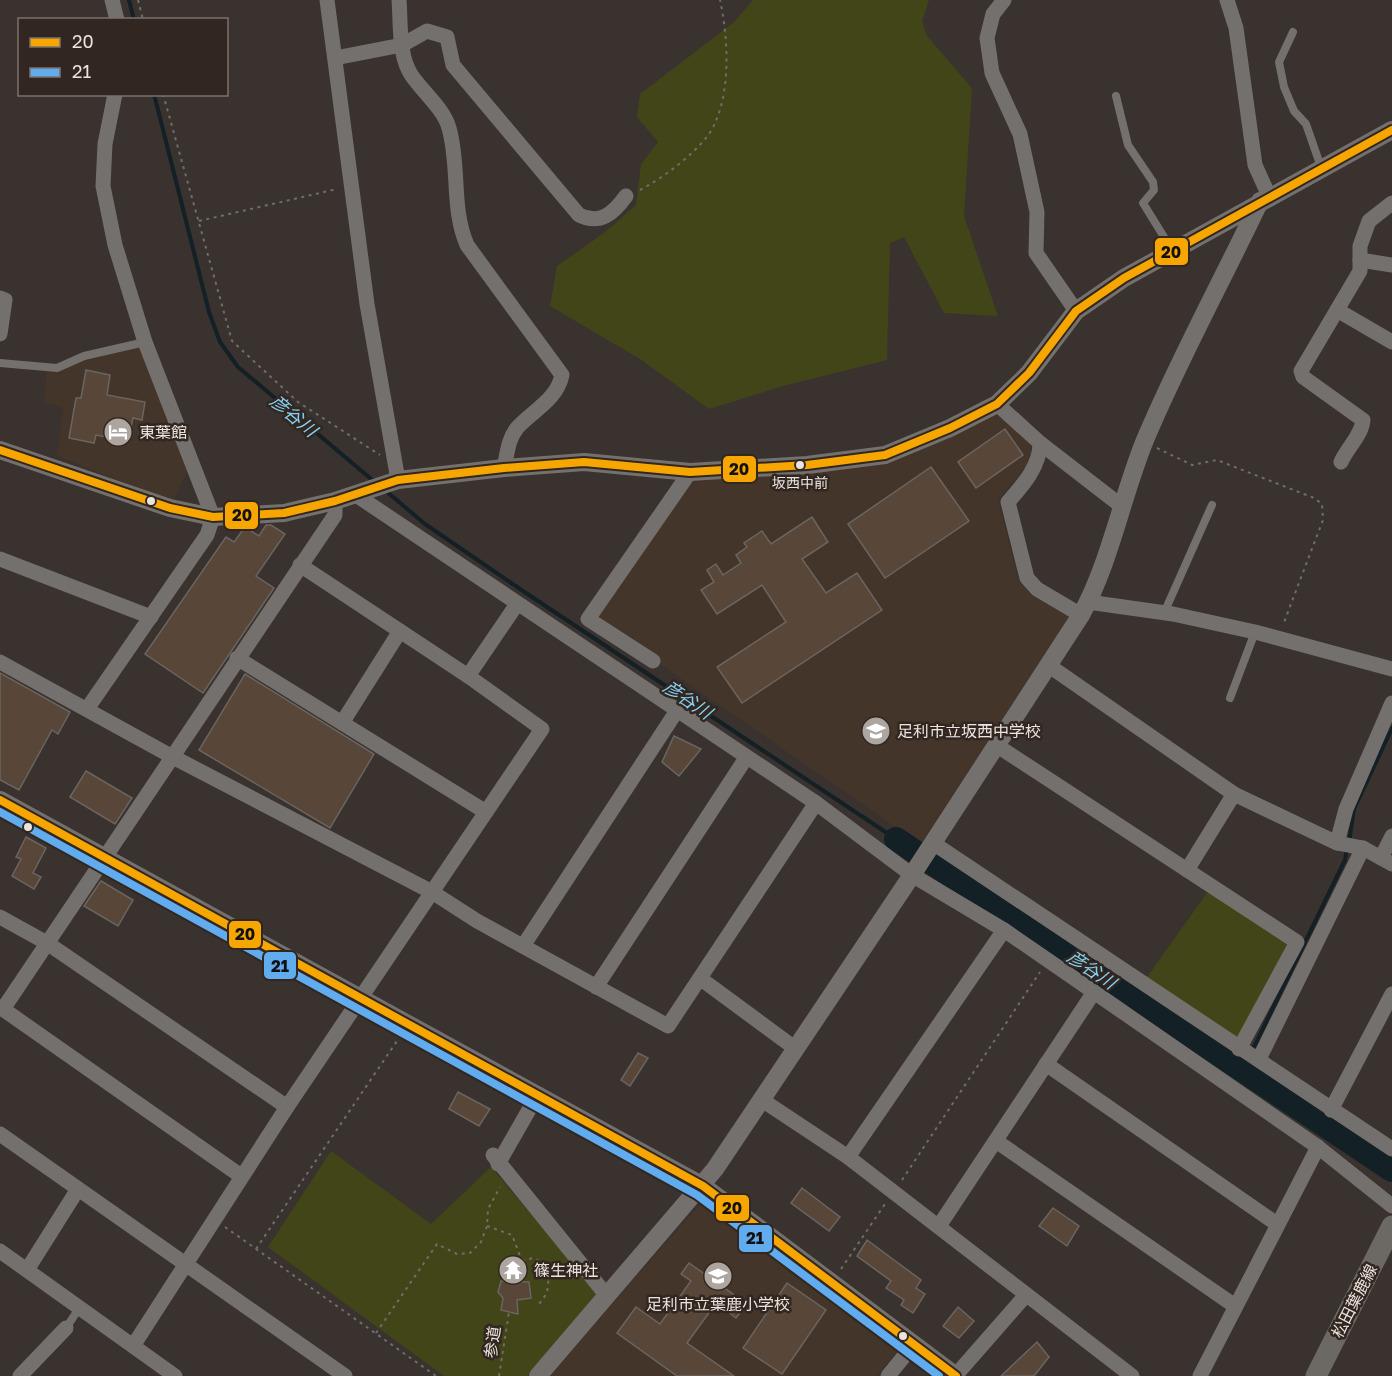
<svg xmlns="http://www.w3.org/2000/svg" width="1392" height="1376" viewBox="0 0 1392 1376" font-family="'Golos Text','Noto Sans JP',sans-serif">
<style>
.built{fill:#44352b}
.green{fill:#424518}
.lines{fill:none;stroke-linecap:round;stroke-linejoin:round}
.stream{stroke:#132026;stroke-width:4}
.river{stroke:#132026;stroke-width:24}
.building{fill:#584638;stroke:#6a6561;stroke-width:1.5}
.path{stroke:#706d6a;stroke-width:2;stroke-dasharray:3 4.5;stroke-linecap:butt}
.service{stroke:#73706e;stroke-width:8}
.minor{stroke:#73706e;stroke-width:15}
.tertiary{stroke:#73706e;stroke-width:18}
.secondary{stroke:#6c6965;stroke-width:21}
.bus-1-casing{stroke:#322720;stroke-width:12}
.bus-2-casing{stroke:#322720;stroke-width:12}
.bus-1{stroke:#f7a600;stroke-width:8}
.bus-2{stroke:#60acee;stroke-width:8}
.bus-dot{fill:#ebe3de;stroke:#322720;stroke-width:2}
.labels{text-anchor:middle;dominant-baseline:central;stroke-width:5;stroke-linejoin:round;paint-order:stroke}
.bus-label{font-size:14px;fill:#ebe3de;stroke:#322720}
.poi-label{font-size:16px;fill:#ebe3de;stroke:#322720;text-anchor:start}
.street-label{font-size:16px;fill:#ebe3de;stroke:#322720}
.water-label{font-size:18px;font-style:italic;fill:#84d1f6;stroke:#322720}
.line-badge{stroke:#322720;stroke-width:2}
.pale-badge-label{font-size:16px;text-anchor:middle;font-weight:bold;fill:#111}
</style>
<rect width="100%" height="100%" fill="#39322e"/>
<g class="built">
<path d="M139,347L190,465L174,499L146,491L57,456L63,407L44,403L46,371H57L89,356Z"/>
<path d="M997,410L1030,440L1031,451L1027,465L998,500L1019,582L1029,592L1071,617L920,844L595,619L691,480L835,471Z"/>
<path d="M703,1201L898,1350L877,1376H547Z"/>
</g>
<g class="green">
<path d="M753,0H929L922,21L927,36L972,88L964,216L998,316L944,313L904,237L890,243L887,360L783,386L709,409L640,359L550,306L557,266L605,232L636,205L641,164L658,142L637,117L640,94L734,22Z"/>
<path d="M1209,890L1292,944L1238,1043L1145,980Z"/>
<path d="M331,1151L431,1224L491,1167L602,1297L527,1376H444L268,1247Z"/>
</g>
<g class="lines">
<g class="stream">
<path d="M129,0L134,20"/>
<path d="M154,94L209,312L220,342L238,367L376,483"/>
<path d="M386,491L425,524L520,589L896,839"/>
<path d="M1349,842L1354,809L1392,728"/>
<path d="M1252,1051L1345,860L1347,849"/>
<path d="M1243,1071L1249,1058"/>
</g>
<path class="river" d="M896,839L1392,1170"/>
</g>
<g class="building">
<path d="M86,370L110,375L107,395L145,402L142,420L133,418L128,441L96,435L94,443L69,438L76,398H81Z"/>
<path d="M1005,429L1023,455L976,488L958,462Z"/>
<path d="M931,467L969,521L885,578L848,524Z"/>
<path d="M812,517L828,542L802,559L826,593L857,573L882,610L742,703L717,667L786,622L762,585L717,614L701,590L714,582L707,570L716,564L723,575L741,563L736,555L747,547L744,543L762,531L771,544Z"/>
<path d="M266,525H271L285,534L256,576L274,588L203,693L145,654L226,537L234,542L245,527L259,536Z"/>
<path d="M0,673L70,712L58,734L52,730L19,790L0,780Z"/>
<path d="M245,674L374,754L330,828L199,750Z"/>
<path d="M674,736L701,749L679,776L662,762Z"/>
<path d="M86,771L132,798L115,824L70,797Z"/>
<path d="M26,837L46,848L33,873L41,877L34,889L12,876L21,859L16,857Z"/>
<path d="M101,881L133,900L118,926L84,906Z"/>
<path d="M638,1053L648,1058L630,1086L621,1080Z"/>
<path d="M458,1092L490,1109L479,1126L449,1109Z"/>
<path d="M802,1188L840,1217L829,1231L791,1203Z"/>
<path d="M1053,1208L1079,1226L1067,1246L1039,1226Z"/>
<path d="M867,1240L921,1280L916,1288L925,1294L913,1313L901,1305L904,1300L886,1288L891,1281L857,1256Z"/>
<path d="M689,1263L747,1304L736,1318L716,1303L687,1343L734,1376H677L617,1333L636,1307L660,1324L691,1281L681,1274Z"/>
<path d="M501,1281L529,1282L531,1298L517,1300L518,1314L501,1310L503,1298L498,1292Z"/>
<path d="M787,1283L826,1310L782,1374L743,1348Z"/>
<path d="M958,1307L974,1321L959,1338L943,1326Z"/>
<path d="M1037,1342L1049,1357L1034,1376H1001Z"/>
</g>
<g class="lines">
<g class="path">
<path d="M138,0L143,20"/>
<path d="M163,94L232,341L298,402L380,455"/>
<path d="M640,190C663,178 705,148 715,123C731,88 728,37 720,0"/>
<path d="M199,221L337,189"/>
<path d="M1157,448L1192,465L1217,460L1314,498L1322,504L1323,520L1283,625"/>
<path d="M902,1180L1040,972"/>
<path d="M487,1226L512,1235L522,1261L519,1274"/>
<path d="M225,1227L436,1376"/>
<path d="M256,1249L399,1038"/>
<path d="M522,1261L533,1258L550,1266L547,1293L537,1307"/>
<path d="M841,1269L885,1204"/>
<path d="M550,1273L571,1276"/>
<path d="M376,1333L437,1244L457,1254L470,1253L481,1242L487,1226L488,1209L500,1187"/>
<path d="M499,1376L509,1312"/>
</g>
<g class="service">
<path d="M1293,32L1279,62L1284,87L1294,111L1306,124L1321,167"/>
<path d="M1116,96L1128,145L1153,182L1154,190L1143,203L1172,250"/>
<path d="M0,363L57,368L84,356L145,342"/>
<path d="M1164,613L1212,505"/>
<path d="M1230,698L1255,632"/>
<path d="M66,1328L80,1307"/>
</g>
<g class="minor">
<path d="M112,0L117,20"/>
<path d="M327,0L367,304L398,480"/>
<path d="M399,0C401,24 398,56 412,76C423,92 444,109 449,128C460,167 451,208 467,245L562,375C557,400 532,411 517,428C508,439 507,455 504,468"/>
<path d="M1004,0L993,14L987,38L992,73L1020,134L1037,212L1036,253L1076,311"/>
<path d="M1227,0L1236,28L1255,165L1269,196"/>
<path d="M335,58L402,45L427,31L447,37L453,65L579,215C600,225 613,214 626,196"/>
<path d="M1360,260L1392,265"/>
<path d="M0,298L5,300L0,334"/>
<path d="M1337,310L1392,342"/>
<path d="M997,404L1040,443C1040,466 1023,485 1008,502L1027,578L1037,589L1081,615"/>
<path d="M1040,443L1120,505"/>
<path d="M1341,462C1347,448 1362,435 1363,420L1303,377L1301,371L1360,271V246L1369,221L1392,203"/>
<path d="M356,495L816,803L912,875L1004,930L1094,992L1318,1147L1392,1206"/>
<path d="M0,559L151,617"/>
<path d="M1088,602L1173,614L1255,632L1392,669"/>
<path d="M237,658L486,812"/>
<path d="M653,661L588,619L690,472"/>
<path d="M0,662L171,756L432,892L477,921L668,1026L816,803"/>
<path d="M1048,665L1234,794L1337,843L1363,848L1392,864"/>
<path d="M468,676L517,604"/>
<path d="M87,709L207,535L213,517L145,342L115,245L103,186L105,144L115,94"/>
<path d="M342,723L400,631"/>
<path d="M996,745L1297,942L1239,1049"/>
<path d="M933,843L1392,1149"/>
<path d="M1337,843L1346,809L1392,703"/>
<path d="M1381,858L1392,836"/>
<path d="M1187,870L1234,794"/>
<path d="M0,917L47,943L287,1107"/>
<path d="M523,946L676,712"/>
<path d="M701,979L796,1049"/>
<path d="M596,987L746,758"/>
<path d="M0,1007L241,1176"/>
<path d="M3,1009L335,515V501"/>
<path d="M1259,1059L1363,848"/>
<path d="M1046,1064L1277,1224"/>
<path d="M762,1100L848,1157L1132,1376"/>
<path d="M1331,1110L1392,994"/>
<path d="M0,1134L345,1376"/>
<path d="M996,1141L1235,1306"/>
<path d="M493,1155L607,1296"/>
<path d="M848,1157L1004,930"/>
<path d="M498,1164L538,1094"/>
<path d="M939,1226L1094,992"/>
<path d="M0,1251L175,1376"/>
<path d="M27,1270L78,1189"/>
<path d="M133,1346L287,1107L542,729L468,676L300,565"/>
<path d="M956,1375L1026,1295"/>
<path d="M20,1376L66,1328"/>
<path d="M888,1376L914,1344"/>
<path d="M1200,1376L1318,1147"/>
</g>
<g class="tertiary">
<path d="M0,450L170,508L213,517L284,513L335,501L398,480L504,468L584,462L690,472L807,465L885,455L950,428L997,404L1029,373L1076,311L1124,278L1392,130"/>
<path d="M0,800L703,1186L956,1376"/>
<path d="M538,1376L715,1169L912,875L1081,615C1110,563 1122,496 1145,440C1179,359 1222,281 1260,201"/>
</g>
<path class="secondary" d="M1316,1376L1392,1226"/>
<g class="bus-1-casing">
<g id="bus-1">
<path d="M0,450L170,508L213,517L284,513L335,501L398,480L504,468L584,462L690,472L807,465L885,455L950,428L997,404L1029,373L1076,311L1124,278L1392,130"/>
<path d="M0,800L703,1186L956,1376"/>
</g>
</g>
<g class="bus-2-casing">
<path id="bus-2" d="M0,812L697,1195L939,1376"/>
</g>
<use href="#bus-1" class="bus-1"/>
<use href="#bus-2" class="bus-2"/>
</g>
<defs>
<g id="hotel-disc" transform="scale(1.5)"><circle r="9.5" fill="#ada5a0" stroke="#322720"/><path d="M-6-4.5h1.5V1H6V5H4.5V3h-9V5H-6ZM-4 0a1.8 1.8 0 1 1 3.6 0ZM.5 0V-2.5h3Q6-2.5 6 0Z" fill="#fff"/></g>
<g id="school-disc" transform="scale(1.5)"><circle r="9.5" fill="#ada5a0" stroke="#322720"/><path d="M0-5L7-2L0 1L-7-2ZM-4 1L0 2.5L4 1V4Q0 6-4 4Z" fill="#fff"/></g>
<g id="temple-disc" transform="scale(1.5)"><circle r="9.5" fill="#ada5a0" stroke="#322720"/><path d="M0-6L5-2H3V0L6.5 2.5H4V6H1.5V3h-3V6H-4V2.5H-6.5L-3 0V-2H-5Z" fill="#fff"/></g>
</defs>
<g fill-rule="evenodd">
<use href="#hotel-disc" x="118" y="432"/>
<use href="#school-disc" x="876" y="731"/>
<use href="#temple-disc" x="513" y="1270"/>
<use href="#school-disc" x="718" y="1276"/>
</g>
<g class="bus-dot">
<circle cx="800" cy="465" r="5"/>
<circle cx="151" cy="501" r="5"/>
<circle cx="28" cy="827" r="5"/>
<circle cx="903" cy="1336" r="5"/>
</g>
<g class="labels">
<g class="bus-label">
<text x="800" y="482">坂西中前</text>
</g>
<g class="poi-label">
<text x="139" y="432">東葉館</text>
<text x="897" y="731">足利市立坂西中学校</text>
<text x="534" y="1270">篠生神社</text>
<text x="718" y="1304" text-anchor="middle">足利市立葉鹿小学校</text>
</g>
<g class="street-label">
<text transform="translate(1354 1301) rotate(-63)">松田葉鹿線</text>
<text transform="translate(492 1342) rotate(-82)">参道</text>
</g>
<g class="water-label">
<text transform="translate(294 415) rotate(40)">彦谷川</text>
<text transform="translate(688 699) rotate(34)">彦谷川</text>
<text transform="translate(1092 969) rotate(34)">彦谷川</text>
</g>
</g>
<g class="line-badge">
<rect x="1154" y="237" width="35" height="29" rx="6" fill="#f7a600"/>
<rect x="722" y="455" width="35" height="28" rx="6" fill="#f7a600"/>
<rect x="224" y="501" width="35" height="29" rx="6" fill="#f7a600"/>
<rect x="228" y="920" width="34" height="29" rx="6" fill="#f7a600"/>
<rect x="263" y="951" width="34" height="29" rx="6" fill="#60acee"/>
<rect x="715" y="1194" width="35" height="28" rx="6" fill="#f7a600"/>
<rect x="738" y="1224" width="35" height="29" rx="6" fill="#60acee"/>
</g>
<g class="pale-badge-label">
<text x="1171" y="258">20</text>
<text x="739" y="475">20</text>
<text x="242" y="521">20</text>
<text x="245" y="940">20</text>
<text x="280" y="972">21</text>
<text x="732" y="1214">20</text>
<text x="755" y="1244">21</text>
</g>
<rect x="18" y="18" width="210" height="78" fill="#322720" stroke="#7c726c" stroke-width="1.5"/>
<rect x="30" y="38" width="30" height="9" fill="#f7a600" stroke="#7c726c" stroke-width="1.5"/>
<text x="72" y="48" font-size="18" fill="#ebe3de">20</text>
<rect x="30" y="68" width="30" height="9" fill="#60acee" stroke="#7c726c" stroke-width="1.5"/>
<text x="72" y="78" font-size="18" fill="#ebe3de">21</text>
</svg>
